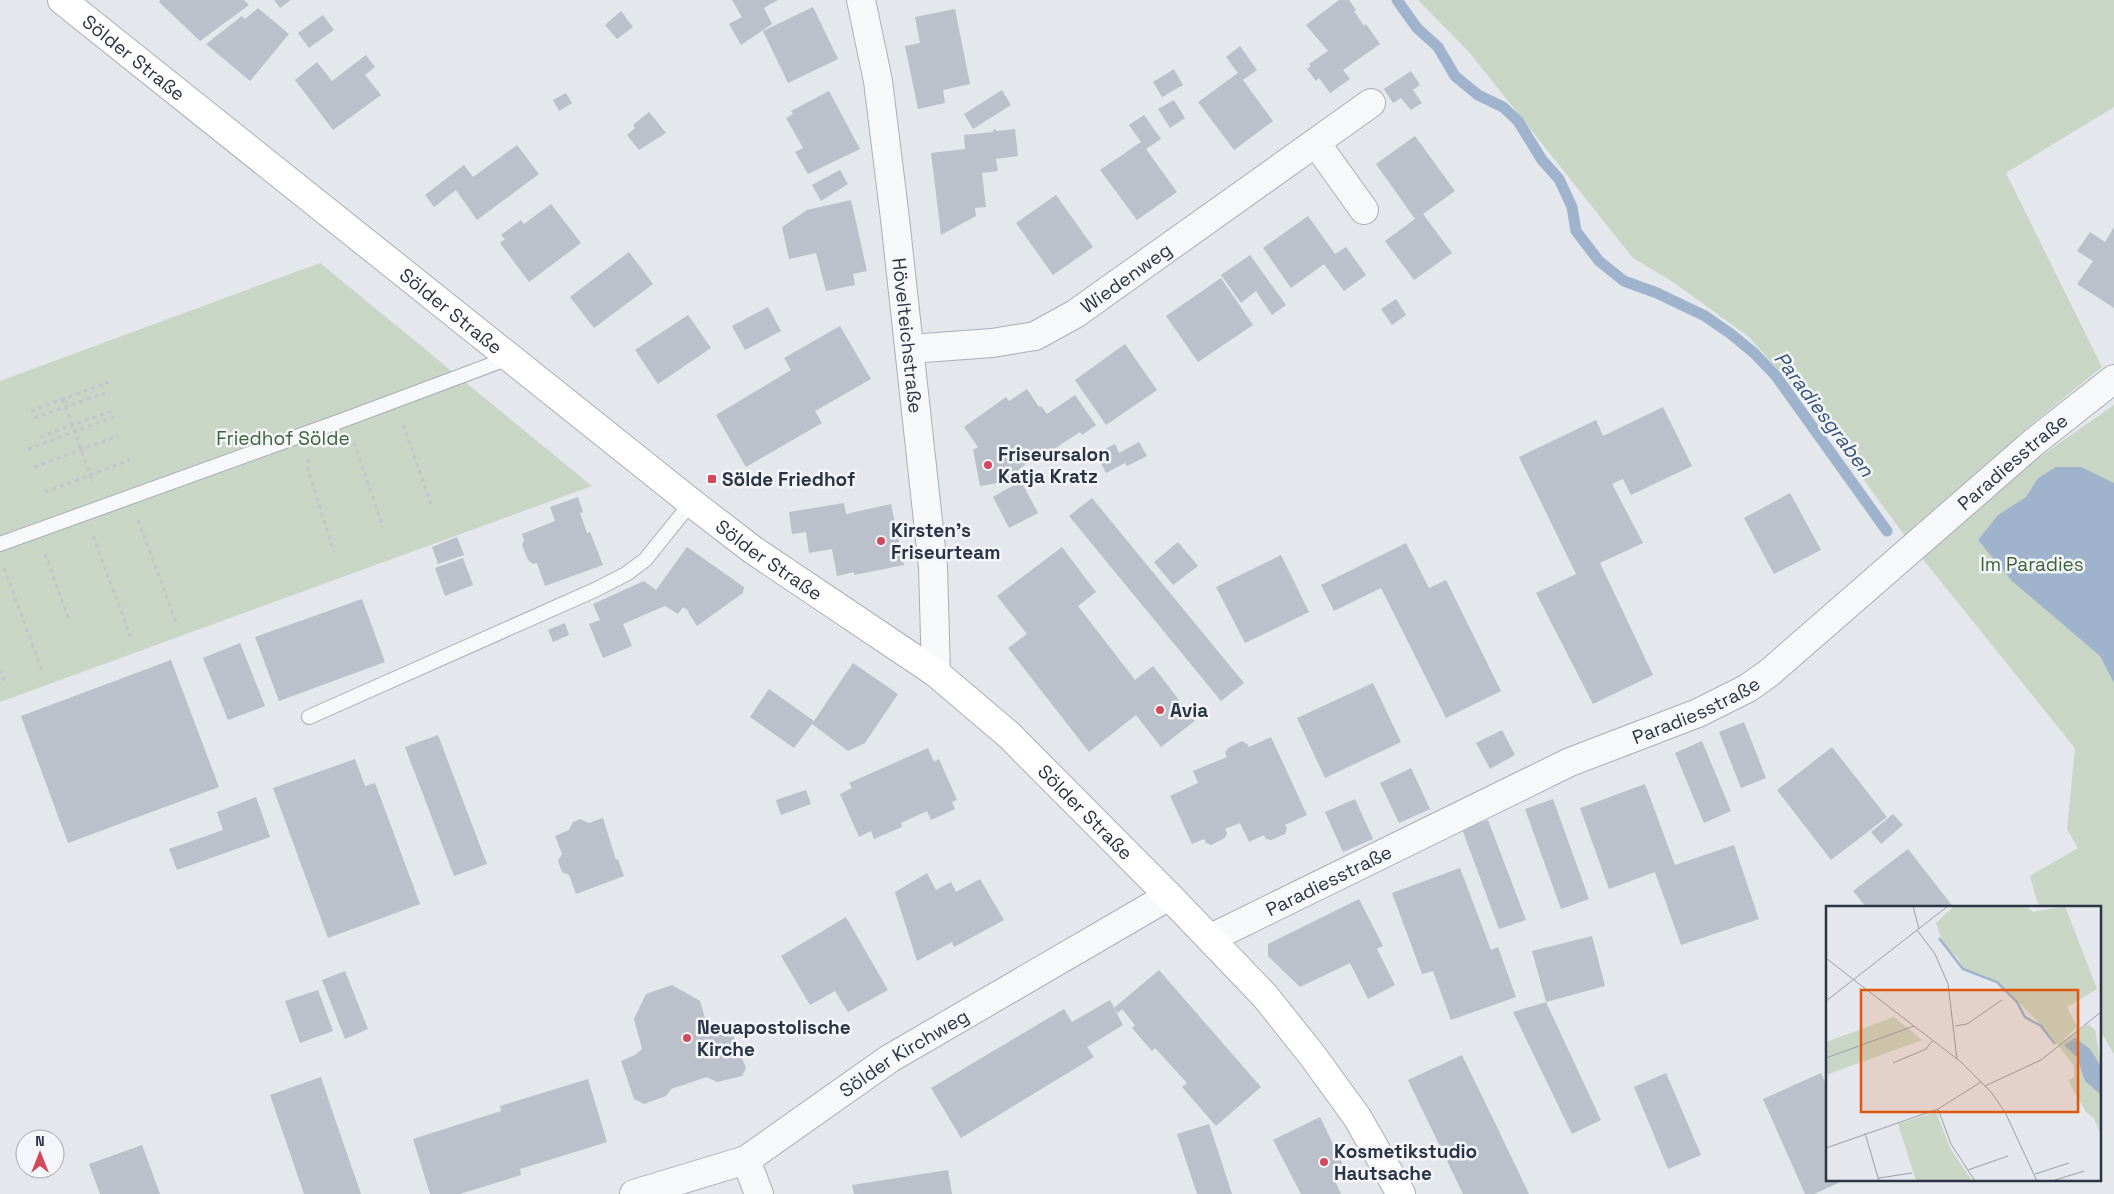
<svg xmlns="http://www.w3.org/2000/svg" width="2114" height="1194" viewBox="0 0 2114 1194" font-family="'Space Grotesk',sans-serif">
<style>
.green{fill:#c9d6c5}
.water{fill:#9fb4cc}
.lines{fill:none;stroke-linecap:round;stroke-linejoin:round}
.stream{stroke:#9fb4cc;stroke-width:11}
.building{fill:#bbc0ca}
.lane-casing{stroke:#a9aeb7;stroke-width:16}
.street-casing{stroke:#a9aeb7;stroke-width:30}
.secondary-casing{stroke:#a9aeb7;stroke-width:30}
.path{stroke:#c2c5cb;stroke-width:3;stroke-dasharray:4 4;stroke-linecap:butt}
.lane{stroke:#f7f8fa;stroke-width:14}
.street{stroke:#f7f8fa;stroke-width:28}
.secondary{stroke:#fff;stroke-width:28}
.poi-dot{fill:#d1495b;stroke:#f4f6f9;stroke-width:2}
.labels{text-anchor:middle;dominant-baseline:central;stroke-width:5;stroke-linejoin:round;paint-order:stroke}
.street-label{font-size:19px;fill:#2b3445;stroke:#f4f6f9}
.park-label{font-size:19px;fill:#3f6138;stroke:#f4f6f9}
.poi-label{font-size:19px;font-weight:bold;fill:#2b3445;stroke:#f4f6f9;text-anchor:start}
.water-label{font-size:20px;font-style:italic;fill:#34527a;stroke:#f4f6f9}
.inset-river{fill:none;stroke:#9fb4cc;stroke-width:2.5}
.inset-road{fill:none;stroke:#9a9fa9;stroke-width:1}
.view{fill:#df570f;fill-opacity:0.15;stroke:#df570f;stroke-width:2.5}
.inset-edge{fill:none;stroke:#2b3445;stroke-width:2.5}
</style>
<rect width="100%" height="100%" fill="#e4e7ec"/>
<g class="green">
<path d="M1418,0H2114V107L2006,173L2102,367L2028,427L1915,544L2114,405V1054L2100,1030V908H2039L2030,876L2078,848L2067,829L2075,748L1913,547L1809,405L1749,337L1673,282L1633,258L1469,52Z"/>
<path d="M320,263L592,486L0,702V381Z"/>
</g>
<path class="water" d="M2056,467H2081L2114,483V683L2100,656L2012,581L1978,540L1998,515L2026,497L2038,478Z"/>
<g class="lines">
<path class="stream" d="M1397,0L1417,28L1438,47L1455,76L1478,95L1503,107L1518,121L1542,160L1559,179L1572,207L1576,231L1599,261L1624,281L1657,293L1705,316L1731,334L1754,353L1776,376L1887,531"/>
</g>
<g class="building">
<path d="M160,0H244L249,5L200,41L159,2Z"/>
<path d="M274,0H291L280,8Z"/>
<path d="M732,0H778L764,8L772,24L741,45L729,24L742,17Z"/>
<path d="M1339,0H1349L1356,10L1354,11L1364,26L1366,24L1380,44L1343,70L1350,79L1330,93L1319,78L1316,81L1307,69L1311,66L1309,64L1328,51L1306,25Z"/>
<path d="M813,7L838,59L788,83L763,31Z"/>
<path d="M258,8L289,34L250,81L206,44L242,16L245,19Z"/>
<path d="M955,9L970,84L943,90L945,103L918,109L905,46L920,43L915,17Z"/>
<path d="M621,11L633,27L617,39L605,25Z"/>
<path d="M323,15L334,30L309,48L298,33Z"/>
<path d="M1240,46L1257,70L1243,80L1273,121L1234,150L1198,102L1238,73L1226,57Z"/>
<path d="M366,55L375,67L365,75L381,95L333,130L295,80L317,62L332,81Z"/>
<path d="M1174,69L1183,85L1162,97L1153,82Z"/>
<path d="M1411,71L1420,85L1413,90L1422,103L1411,110L1401,98L1393,103L1384,89Z"/>
<path d="M1002,90L1011,105L973,129L964,114Z"/>
<path d="M829,91L860,149L808,174L795,152L803,148L786,118L793,114L791,111Z"/>
<path d="M566,93L572,103L559,111L553,100Z"/>
<path d="M1174,100L1185,118L1170,128L1158,109Z"/>
<path d="M649,112L666,133L639,150L627,135L635,128L633,125Z"/>
<path d="M1144,115L1161,139L1146,149L1177,192L1137,220L1100,170L1141,142L1129,125Z"/>
<path d="M996,129V131L1015,129L1018,156L996,159L998,171L982,173L986,207L975,208L976,216L941,235L931,153L965,149L964,135L993,132V130Z"/>
<path d="M1415,136L1455,191L1423,214L1452,253L1414,280L1385,241L1415,219L1376,164Z"/>
<path d="M517,145L539,174L477,220L456,190L434,207L425,195L464,165L473,177Z"/>
<path d="M840,170L848,184L821,201L812,185Z"/>
<path d="M1056,195L1093,247L1053,275L1016,223Z"/>
<path d="M851,200L867,271L853,274L855,285L826,291L816,253L789,259L782,227L807,210Z"/>
<path d="M551,204L581,243L529,282L500,243L505,239L501,235L521,220L524,224Z"/>
<path d="M1308,216L1335,254L1346,247L1366,275L1344,291L1324,264L1291,288L1263,248Z"/>
<path d="M2114,227V308L2077,284L2093,261L2077,251L2090,232L2105,242Z"/>
<path d="M629,252L653,284L594,328L570,297Z"/>
<path d="M1250,255L1286,305L1272,315L1256,291L1241,303L1221,275Z"/>
<path d="M1221,278L1253,325L1198,362L1166,316Z"/>
<path d="M1396,299L1406,315L1392,325L1381,309Z"/>
<path d="M768,307L781,331L745,350L732,326Z"/>
<path d="M688,315L711,348L658,384L635,350Z"/>
<path d="M840,326L871,379L815,411L822,423L746,467L716,415L791,370L784,358Z"/>
<path d="M1125,344L1157,390L1106,425L1075,380Z"/>
<path d="M1027,389L1039,407L1041,406L1047,414L1075,395L1096,425L1082,435L1080,432L1066,441L1034,463L1031,460L1003,482L980,486L973,450L978,447L964,427L1006,397L1009,401Z"/>
<path d="M1663,407L1692,466L1631,495L1623,479L1612,484L1643,543L1600,563L1653,675L1593,704L1536,593L1576,574L1519,457L1596,420L1603,436Z"/>
<path d="M1139,442L1147,456L1127,466L1125,463L1106,473L1096,453L1115,444L1119,453Z"/>
<path d="M1021,481L1038,513L1009,528L993,497Z"/>
<path d="M1790,493L1821,550L1774,574L1744,518Z"/>
<path d="M578,497L583,512L580,513L587,533L590,532L603,565L545,586L537,563L533,564L528,560L522,545L524,540L522,534L555,521L550,507Z"/>
<path d="M1092,498L1244,683L1221,701L1069,516Z"/>
<path d="M844,503L846,514L891,504L904,565L854,575V572L837,576L832,549L809,553L806,532L792,534L789,512Z"/>
<path d="M457,537L464,555L438,564L432,547Z"/>
<path d="M1178,542L1198,566L1173,585L1154,562Z"/>
<path d="M1406,543L1429,588L1446,580L1501,691L1446,718L1381,588L1334,611L1321,585Z"/>
<path d="M687,547L744,587L743,593L697,626L688,612L689,611L683,607L678,614L665,606L623,624L632,646L603,658L589,624L600,620L593,604L644,581L656,590Z"/>
<path d="M1062,547L1096,592L1078,606L1135,680L1153,666L1195,721L1161,747L1136,715L1089,752L1008,648L1027,634L997,596Z"/>
<path d="M1281,555L1309,612L1245,643L1216,587Z"/>
<path d="M463,558L473,585L445,596L435,568Z"/>
<path d="M362,599L385,662L279,701L255,637Z"/>
<path d="M565,623L569,635L553,642L548,630Z"/>
<path d="M240,643L265,706L228,720L203,658Z"/>
<path d="M171,660L219,787L68,843L21,716Z"/>
<path d="M853,663L898,694L865,743L848,751L812,724L794,748L750,717L769,689L814,721Z"/>
<path d="M1373,683L1401,742L1325,778L1297,718Z"/>
<path d="M1744,722L1766,778L1741,788L1719,732Z"/>
<path d="M1502,730L1515,755L1490,769L1476,743Z"/>
<path d="M438,735L487,864L454,876L405,747Z"/>
<path d="M1271,737L1307,815L1285,825L1287,828L1285,834L1271,840L1266,839L1264,835L1249,842L1240,823L1225,829L1227,833L1225,838L1211,845L1206,843L1204,839L1192,844L1170,796L1198,783L1193,771L1227,757L1225,753L1228,748L1242,741L1247,744L1249,747Z"/>
<path d="M1702,741L1731,811L1704,823L1675,753Z"/>
<path d="M1832,747L1887,817L1831,860L1777,790Z"/>
<path d="M928,748L934,762L939,759L957,800L952,802L955,809L931,820L927,811L901,823L902,827L874,839L871,831L859,837L840,794L852,788L849,783Z"/>
<path d="M355,759L365,786L375,783L420,904L328,938L273,788Z"/>
<path d="M1411,768L1430,809L1399,823L1380,783Z"/>
<path d="M1645,784L1675,865L1734,845L1759,919L1681,945L1655,872L1609,889L1580,808Z"/>
<path d="M806,790L811,804L781,815L776,800Z"/>
<path d="M256,797L270,837L177,870L169,849L223,830L217,812Z"/>
<path d="M1355,799L1373,839L1343,852L1325,812Z"/>
<path d="M1553,799L1589,899L1561,909L1525,809Z"/>
<path d="M1893,814L1903,825L1881,844L1871,832Z"/>
<path d="M603,818L616,860L618,859L624,876L576,894L569,875L562,872L558,861L562,854L555,836L569,830L573,822L580,819L589,823Z"/>
<path d="M1488,820L1526,920L1499,929L1462,829Z"/>
<path d="M1908,849L1954,908H1867L1853,891Z"/>
<path d="M1460,868L1491,950L1498,947L1516,997L1451,1020L1433,971L1422,974L1392,893Z"/>
<path d="M927,873L936,890L951,882L956,892L980,879L1004,920L954,947L952,942L917,961L895,892Z"/>
<path d="M1359,899L1383,946L1377,949L1395,985L1368,999L1350,963L1300,987L1268,956V944Z"/>
<path d="M846,917L888,990L848,1012L835,991L810,1005L781,956Z"/>
<path d="M1592,936L1605,986L1546,1002L1532,951Z"/>
<path d="M1159,970L1261,1087L1216,1126L1182,1087L1187,1083L1155,1048L1152,1051L1132,1028L1135,1025L1122,1009L1118,1013L1114,1008Z"/>
<path d="M345,971L368,1029L345,1039L322,980Z"/>
<path d="M672,985L700,1001L708,1028L728,1023L746,1068L742,1076L717,1082L707,1077L671,1089L666,1096L644,1104L634,1099L621,1061L635,1055L642,1049L634,1019L646,994Z"/>
<path d="M318,990L333,1031L300,1043L285,1001Z"/>
<path d="M1110,1000L1123,1025L1087,1047L1094,1057L961,1138L931,1088L1064,1009L1072,1022Z"/>
<path d="M1546,1002L1601,1120L1572,1134L1513,1012Z"/>
<path d="M1462,1055L1496,1125L1529,1194H1463L1408,1080Z"/>
<path d="M1666,1073L1701,1155L1668,1169L1634,1087Z"/>
<path d="M1821,1073L1828,1088V1180H1845L1814,1194H1805L1763,1099Z"/>
<path d="M321,1077L334,1116L361,1194H304L270,1095Z"/>
<path d="M588,1079L607,1142L520,1169L521,1175L460,1194H430L413,1139L501,1111L500,1106Z"/>
<path d="M1320,1117L1348,1175L1335,1181L1341,1194H1301L1273,1140Z"/>
<path d="M1209,1124L1217,1148L1232,1194H1197L1177,1134Z"/>
<path d="M142,1145L160,1194H100L89,1164Z"/>
<path d="M948,1170L952,1194H854L852,1185Z"/>
</g>
<g class="lines">
<g class="lane-casing">
<g id="lane">
<path d="M0,544L346,419L509,358"/>
<path d="M309,717L597,589L626,574L645,560L691,503"/>
</g>
</g>
<g class="street-casing">
<g id="street">
<path id="s1" d="M861,0L878,81L895,219L933,567L936,673"/>
<path d="M1316,143L1364,210"/>
<path id="s2" d="M910,349L992,343L1035,336L1075,314L1371,103"/>
<path id="s3" d="M1211,938L1570,762L1698,713L1748,688L1769,673L2034,442L2114,379"/>
<path d="M746,1160L759,1194"/>
<path id="s4" d="M634,1194L746,1160L889,1059L1169,896"/>
</g>
</g>
<g class="secondary-casing">
<g id="secondary">
<path id="s5" d="M62,0L688,500L753,550L936,673L1009,735L1169,896L1265,996L1312,1055L1357,1117L1401,1194"/>
</g>
</g>
<g class="path">
<path d="M63,399L93,483"/>
<path d="M31,411L109,382"/>
<path d="M34,418L105,393"/>
<path d="M405,425L404,427L431,504"/>
<path d="M40,437L112,411"/>
<path d="M354,443L383,527"/>
<path d="M28,449L114,417"/>
<path d="M309,459L307,466L334,552"/>
<path d="M34,467L118,436"/>
<path d="M45,492L130,460"/>
<path d="M138,520L177,625"/>
<path d="M93,536L132,641"/>
<path d="M45,554L70,622"/>
<path d="M4,568L43,673"/>
<path d="M0,670L6,685"/>
</g>
<use href="#lane" class="lane"/>
<use href="#street" class="street"/>
<use href="#secondary" class="secondary"/>
</g>
<g class="poi-dot">
<circle cx="988" cy="465" r="5"/>
<rect x="707" y="474" width="10" height="10" rx="2.5"/>
<circle cx="881" cy="541" r="5"/>
<circle cx="1160" cy="710" r="5"/>
<circle cx="687" cy="1038" r="5"/>
<circle cx="1324" cy="1162" r="5"/>
</g>
<g class="labels">
<g class="street-label">
<text stroke="none"><textPath href="#s5" startOffset="92">Sölder Straße</textPath></text>
<text stroke="none"><textPath href="#s2" startOffset="234">Wiedenweg</textPath></text>
<text stroke="none"><textPath href="#s5" startOffset="498">Sölder Straße</textPath></text>
<text stroke="none"><textPath href="#s1" startOffset="339">Hövelteichstraße</textPath></text>
<text stroke="none"><textPath href="#s3" startOffset="941">Paradiesstraße</textPath></text>
<text stroke="none"><textPath href="#s5" startOffset="902">Sölder Straße</textPath></text>
<text stroke="none"><textPath href="#s3" startOffset="536">Paradiesstraße</textPath></text>
<text stroke="none"><textPath href="#s5" startOffset="1308">Sölder Straße</textPath></text>
<text stroke="none"><textPath href="#s3" startOffset="131">Paradiesstraße</textPath></text>
<text stroke="none"><textPath href="#s4" startOffset="308">Sölder Kirchweg</textPath></text>
</g>
<g class="park-label">
<text x="283" y="438">Friedhof Sölde</text>
<text x="2032" y="564">Im Paradies</text>
</g>
<g class="poi-label">
<text x="998" y="454">Friseursalon<tspan x="998" dy="22">Katja Kratz</tspan></text>
<text x="722" y="479">Sölde Friedhof</text>
<text x="891" y="530">Kirsten's<tspan x="891" dy="22">Friseurteam</tspan></text>
<text x="1170" y="710">Avia</text>
<text x="697" y="1027">Neuapostolische<tspan x="697" dy="22">Kirche</tspan></text>
<text x="1334" y="1151">Kosmetikstudio<tspan x="1334" dy="22">Hautsache</tspan></text>
</g>
<g class="water-label">
<text transform="translate(1824 414) rotate(53)">Paradiesgraben</text>
</g>
</g>
<g transform="translate(1826 906)">
<rect width="275" height="275" fill="#e4e7ec"/>
<path d="M128,0H200L207,6L239,0L271,83L241,101L251,121L234,137L262,118L269,124L275,160V230L268,212L260,206L245,180L243,174L248,171V160L221,125L179,82L160,70L137,63L132,52L118,40L110,17ZM68,111L96,134L0,169V136ZM107,207L111,208L124,242L146,275H90L72,218Z" fill="#c9d6c5"/>
<path d="M249,132L264,143L275,161V189L259,175L251,151L238,139Z" fill="#9fb4cc"/>
<path class="inset-river" d="M113,32L137,63L171,76L191,96L199,111L215,120L229,138"/>
<path class="inset-road" d="M87,0L93,23M91,24L109,48L122,78L131,153M0,52L28,74M28,74L135,156L165,186L179,206L211,275M0,95L122,0M129,120L141,118L176,94M0,152L88,120M67,157L100,143L106,135M159,180L215,154L275,106M112,203L125,238L149,275M39,227L53,275M0,242L112,203L155,176M142,264L182,250M209,268L243,257M53,272L86,267M226,275L258,265"/>
<path class="view" d="M35,84H252V206H35Z"/>
<rect width="275" height="275" class="inset-edge"/>
</g>
<g transform="translate(40 1154)"><circle r="24" fill="#f4f6f9" stroke="#a4a8b1"/>
<path d="M0-4L9 19L0 12L-9 19Z" fill="#d1495b"/>
<text y="-8" font-size="14" font-weight="bold" text-anchor="middle" fill="#2b3445">N</text>
</g>
</svg>
